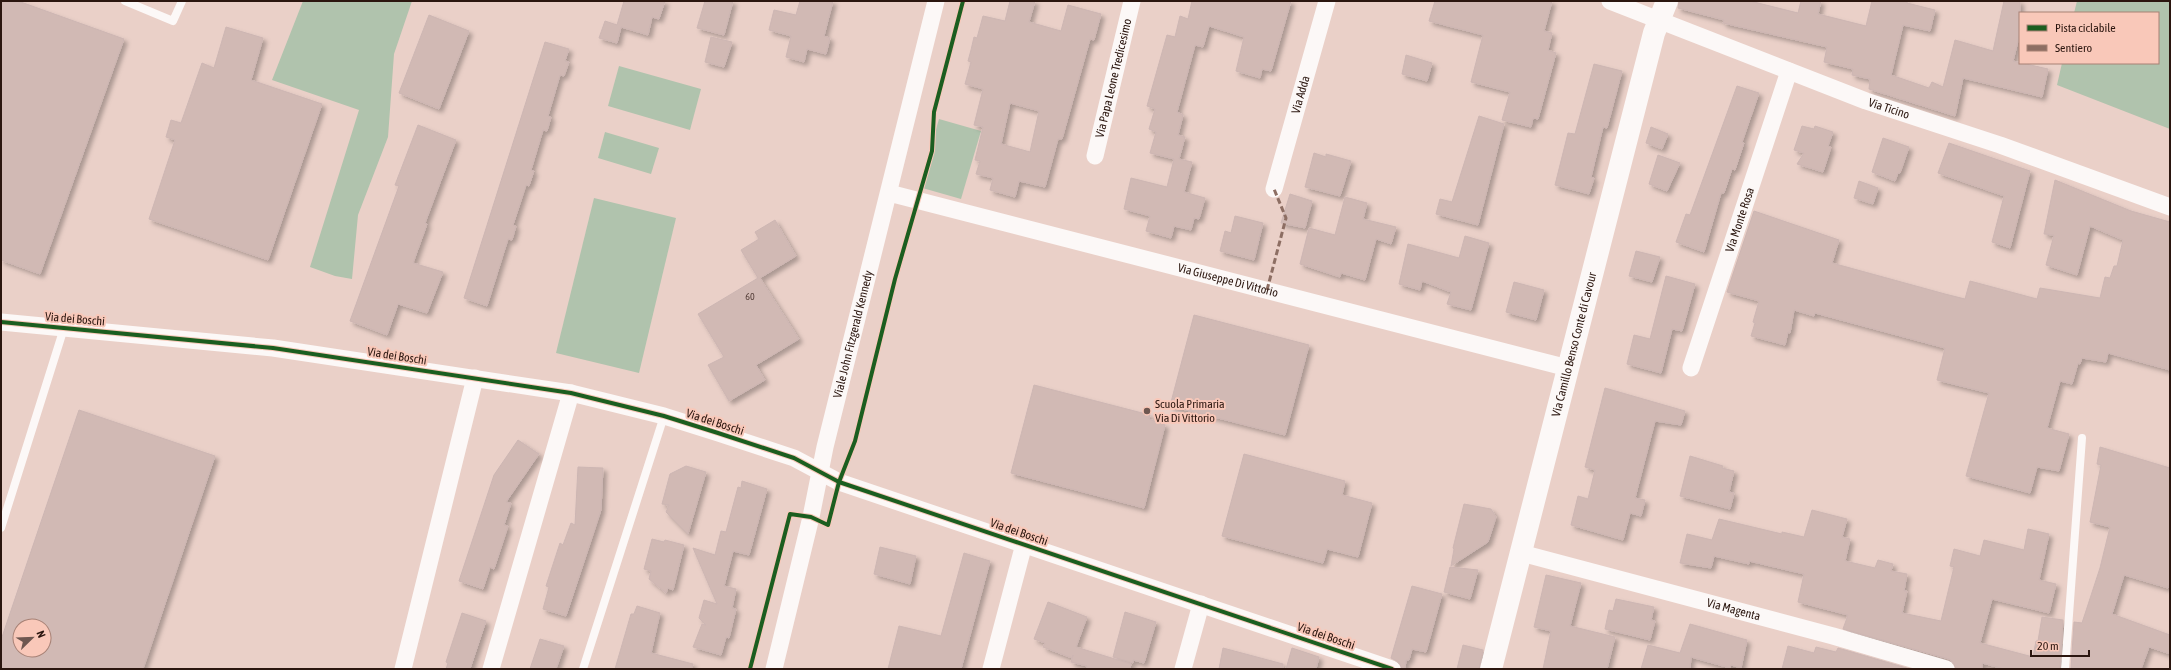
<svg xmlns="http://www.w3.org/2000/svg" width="2171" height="670" viewBox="0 0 2171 670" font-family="'Asap Condensed',sans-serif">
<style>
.green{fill:#b0c3ad}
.building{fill:#d1b9b4;stroke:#cdb6b3;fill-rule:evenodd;filter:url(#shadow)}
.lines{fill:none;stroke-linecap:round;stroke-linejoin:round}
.lane{stroke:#fcf8f7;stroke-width:8}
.street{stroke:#fcf8f7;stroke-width:17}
.secondary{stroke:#fcf8f7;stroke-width:22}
.quiet{stroke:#8d6e63;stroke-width:3;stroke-dasharray:6 3;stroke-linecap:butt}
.cycleway-casing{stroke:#f9c8b9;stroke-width:6}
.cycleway{stroke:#1b5e20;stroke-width:4}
.poi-dot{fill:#6e5750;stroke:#f9c8b9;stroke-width:1.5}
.labels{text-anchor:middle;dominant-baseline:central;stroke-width:4;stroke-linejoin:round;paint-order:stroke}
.number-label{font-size:10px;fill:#57413b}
.street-label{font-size:12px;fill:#2b160f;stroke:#f9c8b9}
.poi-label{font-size:12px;fill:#2b160f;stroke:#f9c8b9;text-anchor:start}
</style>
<defs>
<filter id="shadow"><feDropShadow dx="3.5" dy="3.5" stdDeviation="2" flood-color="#0004"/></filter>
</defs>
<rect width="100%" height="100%" fill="#ead0c8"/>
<g class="green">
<path d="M303,1H412L394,54L388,137L358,215L352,279L335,276L310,267L359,110L272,80Z"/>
<path d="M2077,1H2170V129L2057,85L2062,63H2158V13H2074Z"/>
<path d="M619,66L701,89L690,130L608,106Z"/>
<path d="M939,119L981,131L961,199L919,187Z"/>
<path d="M605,132L659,148L651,174L598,158Z"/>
<path d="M594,198L676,218L639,373L556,353Z"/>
</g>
<g class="building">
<path d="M1,1H18L124,39L40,274L1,260Z"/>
<path d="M624,1H665L659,19L652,17L648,35L621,27L617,43L599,38L605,21L617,25Z"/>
<path d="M705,1H733L724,35L697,28Z"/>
<path d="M800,1H833L824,36L830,38L826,54L807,49L804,62L786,57L791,36L769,30L774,10L796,15Z"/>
<path d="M1010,1H1035L1029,22L1061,31L1068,5L1101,14L1094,40L1090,39L1062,139H1058L1045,187L1019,181L1015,197L990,190L993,178L976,174L980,161L975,160L983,127L974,125L983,89L965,84L971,62L968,61L971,50L974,37L977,38L983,16L1005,21ZM1010,103L1039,111L1030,152L1001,144Z"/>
<path d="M1192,1H1291L1271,71L1262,69L1260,78L1236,71L1244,37L1209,26L1203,47L1195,45L1177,112L1183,115L1178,135L1185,137L1179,159L1192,162L1184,192L1205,198L1199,219L1194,218L1191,230L1174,226L1171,238L1146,231L1150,216L1124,209L1131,178L1167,187L1174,159L1150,153L1156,132L1149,129L1155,109L1147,106L1167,35L1175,37L1180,16L1188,19Z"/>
<path d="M1435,1H1552L1544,31L1552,33L1548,50L1556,53L1538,119L1533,118L1531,127L1502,120L1510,92L1471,82L1483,35L1429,21Z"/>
<path d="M1679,1H1750L1798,13L1801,1H1821L1818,14L1866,26L1872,1H1907V3L1935,10L1930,31L1903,25L1891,75L1929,88L1932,82L1943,87L1955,40L1993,51L2004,1H2020V33L2013,61L2048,69L2042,97L1963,78L1955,116L1869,89L1870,79L1852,75L1853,69L1824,62L1827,47L1723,23L1724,20L1678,8Z"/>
<path d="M429,15L469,31L439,109L399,93Z"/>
<path d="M226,27L263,38L251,80L322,104L268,260L149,219L175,140L166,137L171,120L181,123L202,63L214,68Z"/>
<path d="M711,37L732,42L724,67L705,62Z"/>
<path d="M545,42L569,49L565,61L569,62L564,76L560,75L548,116L551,117L547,131L543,130L531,170L534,171L529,186L526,185L513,225L516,226L512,240L508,239L487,306L464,298Z"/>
<path d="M1406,55L1432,63L1427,81L1402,74Z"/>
<path d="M1594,64L1622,71L1607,128L1603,127L1591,177L1594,178L1589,194L1555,185L1568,133L1575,134Z"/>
<path d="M1737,86L1759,93L1742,142L1744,143L1735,170L1732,169L1724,193H1721L1704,252L1676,242L1686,214L1690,215Z"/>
<path d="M1479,116L1504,124L1478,225L1436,214L1440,199L1452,202Z"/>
<path d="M418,125L456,140L425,223L427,224L413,263L443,272L427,313L398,304L387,335L350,321L399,186L395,185Z"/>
<path d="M1802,126L1814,129L1815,126L1833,132L1828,146L1831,147L1823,172L1797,164L1804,153L1794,150Z"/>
<path d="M1651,127L1668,134L1662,149L1646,143Z"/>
<path d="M1883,138L1909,147L1900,173H1898L1895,181L1872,172Z"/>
<path d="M1949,143L2030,171L2010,248L1992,242L2004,196L1938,173Z"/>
<path d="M1314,153L1326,157V154L1351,161L1340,196L1305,187Z"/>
<path d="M1658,155L1680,163L1667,191L1649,184Z"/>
<path d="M2055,180L2131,211L2170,222V370L2108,353L2106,362L2082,358L2080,364L2078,363L2072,384L2060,381L2047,428L2069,434L2059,471L2037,467L2030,493L1966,476L1989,393L1937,380L1945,348L1815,313L1814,316L1794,310L1790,333L1788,332L1785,345L1751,336L1755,323L1753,322L1759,301L1727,292L1754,211L1839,240L1832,263L1945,294L1965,299L1970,281L2037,299L2040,288L2100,298L2105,277L2110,278L2114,266H2117L2123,240L2090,226L2077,275L2046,265L2054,235L2044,234Z"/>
<path d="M1859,181L1878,188L1873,204L1854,198Z"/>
<path d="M1290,194L1312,201L1305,228L1281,223Z"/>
<path d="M1345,197L1367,203L1363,219L1396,227L1391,244L1376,239L1365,280L1341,273L1340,277L1300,264L1309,228L1335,235Z"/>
<path d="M1235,216L1263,223L1254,260L1220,251L1225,231L1231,233Z"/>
<path d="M775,220L796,256L760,278L799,339L756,365L765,380L729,401L708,365L724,357L698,314L758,278L741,250L759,239L755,232Z"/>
<path d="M1465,236L1489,243L1471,310L1447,304L1451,292L1422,281L1420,290L1399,284L1408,244L1459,258Z"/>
<path d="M1636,251L1660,257L1652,282L1629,276Z"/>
<path d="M1666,276L1695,284L1682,331L1672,329L1661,373L1627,364L1634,335L1650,339Z"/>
<path d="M1514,282L1544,290L1536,320L1506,312Z"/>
<path d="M1194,315L1309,345L1285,435L1170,406Z"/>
<path d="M1034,385L1150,415L1149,419L1165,425L1144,508L1011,473Z"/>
<path d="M1605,388L1685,411L1681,425L1655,421L1635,498L1645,500L1641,516L1630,513L1623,540L1571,525L1578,496L1588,499L1595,470L1585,467Z"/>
<path d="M79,410L215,456L143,669H1V640ZM20,626H44V650H20Z"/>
<path d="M518,440L539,454L506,502L511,503L504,525L508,526L494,569L490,567L483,589L459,581L494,475Z"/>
<path d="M2100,447L2170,468V586L2168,585V588L2124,575L2112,614L2170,635V654L2149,647L2141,669H2071L2074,622L2082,623L2100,568L2110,527L2090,522L2101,465L2097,464Z"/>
<path d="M1244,454L1345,481L1342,495L1372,503L1358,557L1327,549L1323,563L1222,536Z"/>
<path d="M1690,456L1723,466L1722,468L1734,471L1729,492L1734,493L1730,509L1680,496Z"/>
<path d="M686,466L706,472L688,534L666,512L669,505L662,504L670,474Z"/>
<path d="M578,467L603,468L601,510L566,616L543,609L549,587L546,586L560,543L563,545L571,523L575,525Z"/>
<path d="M742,481L767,489L749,555L733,551L724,586L736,589L732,608L736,609L729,638L726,637L721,655L693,647L702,624L706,625L699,618L704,600L717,604L693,548L715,555L721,531L726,532L738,487L741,488Z"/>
<path d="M1464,504L1491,509L1496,517L1488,542L1451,566L1454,549L1453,548Z"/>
<path d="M1812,510L1847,519L1842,537L1850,539L1845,561L1875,568L1878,560L1893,564L1891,571L1907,574L1904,591H1907L1902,613L1941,621L1954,567L1950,566L1954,549L1980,556L1984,540L2024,550L2028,529L2049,534L2039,580L2056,584L2049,613L1992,599L1980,643L2033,657L2036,641H2038L2042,617L2063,620L2060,669H2004L1982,663V669H1956L1953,662L1949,659L1843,629L1848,615L1798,602L1804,574L1749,561V564L1714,556L1711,568L1680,563L1687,534L1712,540L1719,519L1782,534V532L1804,537Z"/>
<path d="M652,539L664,542L665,540L684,545L673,590L668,588L666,593L649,579L651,571L644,569Z"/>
<path d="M880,547L916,556L910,584L874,574Z"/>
<path d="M964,553L990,561L961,669H888L899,626L941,636Z"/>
<path d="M1450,567L1478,570L1470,599L1444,592Z"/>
<path d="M1546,575L1581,583L1570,626L1615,637L1607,669H1543L1551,631L1534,627Z"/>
<path d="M1412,586L1442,594L1426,652L1412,649L1409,660H1406L1405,669H1402L1399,662L1391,658Z"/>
<path d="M1616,599L1654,607L1651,620L1655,621L1650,640L1605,629L1609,610L1613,611Z"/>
<path d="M1048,602L1087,617L1076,647L1131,664L1130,669H1086L1087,666L1071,662L1073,655L1072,658L1043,647L1045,643L1034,639Z"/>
<path d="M637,606L660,613L651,653L693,664L692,669H615L631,614H634Z"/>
<path d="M1125,612L1156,622L1144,663L1133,660V663L1113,657Z"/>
<path d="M462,613L486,621L470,669H446L448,663L446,662Z"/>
<path d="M1690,624L1747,640L1741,668L1731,665L1730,668L1691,657L1690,669H1641L1648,645L1680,653Z"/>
<path d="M540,639L564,646L556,669H530Z"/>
<path d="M1463,645L1483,650L1479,669H1457Z"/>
<path d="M1788,646L1814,653L1816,647L1836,652L1838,648L1910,669H1782Z"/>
<path d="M1223,648L1283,664V669H1219Z"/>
<path d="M1292,648L1319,657L1316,669H1286Z"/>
</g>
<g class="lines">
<g class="lane">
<path d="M125,1L173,21L182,1"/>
<path d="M1,528L64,328"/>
<path d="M583,669L664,416"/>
<path d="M2065,669L2082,438"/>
</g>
<g class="street">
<path id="s1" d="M1610,1L1866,101L2000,145L2170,207"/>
<path id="s2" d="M1095,156L1132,1"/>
<path id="s3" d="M1274,189L1327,1"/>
<path id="s4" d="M889,193L1568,368"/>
<path d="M1,322L273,348L571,393L664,416L718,433L794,458L839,482L1392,669"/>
<path id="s5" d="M1691,368L1789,71"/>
<path id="s6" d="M1521,553L1833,636L1946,669"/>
<path d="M403,669L475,378"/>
<path d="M491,669L571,393"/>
<path id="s7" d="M774,669L811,517L825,447L936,1"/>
<path d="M991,669L1024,544"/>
<path d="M1183,669L1201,604"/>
</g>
<path class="secondary" id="s8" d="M1491,669L1654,33L1667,1"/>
<path class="quiet" d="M1267,290L1286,218L1274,189"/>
<g class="cycleway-casing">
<g id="cycleway">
<path d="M1,322L273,348L571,393L664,416L718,433L794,458L839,482L1392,669"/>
<path d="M750,669L790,514L811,517L828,525L839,482L855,441L895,279L932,151L934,112L963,1"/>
</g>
</g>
<use href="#cycleway" class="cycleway"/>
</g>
<circle class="poi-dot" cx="1147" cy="411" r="4"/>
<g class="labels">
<g class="number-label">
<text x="750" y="296">60</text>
</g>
<g class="street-label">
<text stroke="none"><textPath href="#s2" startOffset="80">Via Papa Leone Tredicesimo</textPath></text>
<text stroke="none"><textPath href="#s3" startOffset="98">Via Adda</textPath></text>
<text stroke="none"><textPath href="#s1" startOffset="299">Via Ticino</textPath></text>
<text stroke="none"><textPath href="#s5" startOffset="156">Via Monte Rosa</textPath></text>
<text stroke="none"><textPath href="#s4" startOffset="350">Via Giuseppe Di Vittorio</textPath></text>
<text transform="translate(75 319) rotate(5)">Via dei Boschi</text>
<text stroke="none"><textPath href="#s7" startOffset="344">Viale John Fitzgerald Kennedy</textPath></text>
<text stroke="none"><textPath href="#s8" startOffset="335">Via Camillo Benso Conte di Cavour</textPath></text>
<text transform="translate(397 356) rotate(9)">Via dei Boschi</text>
<text transform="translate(715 422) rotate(18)">Via dei Boschi</text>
<text transform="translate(1019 532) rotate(19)">Via dei Boschi</text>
<text stroke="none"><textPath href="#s6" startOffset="220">Via Magenta</textPath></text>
<text transform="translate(1326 636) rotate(19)">Via dei Boschi</text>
</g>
<g class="poi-label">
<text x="1155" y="404">Scuola Primaria<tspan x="1155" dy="14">Via Di Vittorio</tspan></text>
</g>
</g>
<rect width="2171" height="670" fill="none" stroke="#2b160f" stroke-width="4"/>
<rect x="2019" y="12" width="140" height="52" fill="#f9c8b9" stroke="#a78175"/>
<rect x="2027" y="25" width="20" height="6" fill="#1b5e20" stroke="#a78175"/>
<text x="2055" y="32" font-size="12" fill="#2b160f">Pista ciclabile</text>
<rect x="2027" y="45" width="20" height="6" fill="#8d6e63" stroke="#a78175"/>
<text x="2055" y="52" font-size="12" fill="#2b160f">Sentiero</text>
<g transform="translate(32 638) rotate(67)"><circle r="19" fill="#f9c8b9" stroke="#a78175"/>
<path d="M0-3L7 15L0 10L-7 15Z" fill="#6e5750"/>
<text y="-6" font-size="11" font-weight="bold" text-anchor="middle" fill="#2b160f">N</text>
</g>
<path d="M2031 650v6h58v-6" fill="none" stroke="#2b160f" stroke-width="2"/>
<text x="2037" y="650" font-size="12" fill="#2b160f" stroke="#f9c8b9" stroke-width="3" paint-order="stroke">20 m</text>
</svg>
